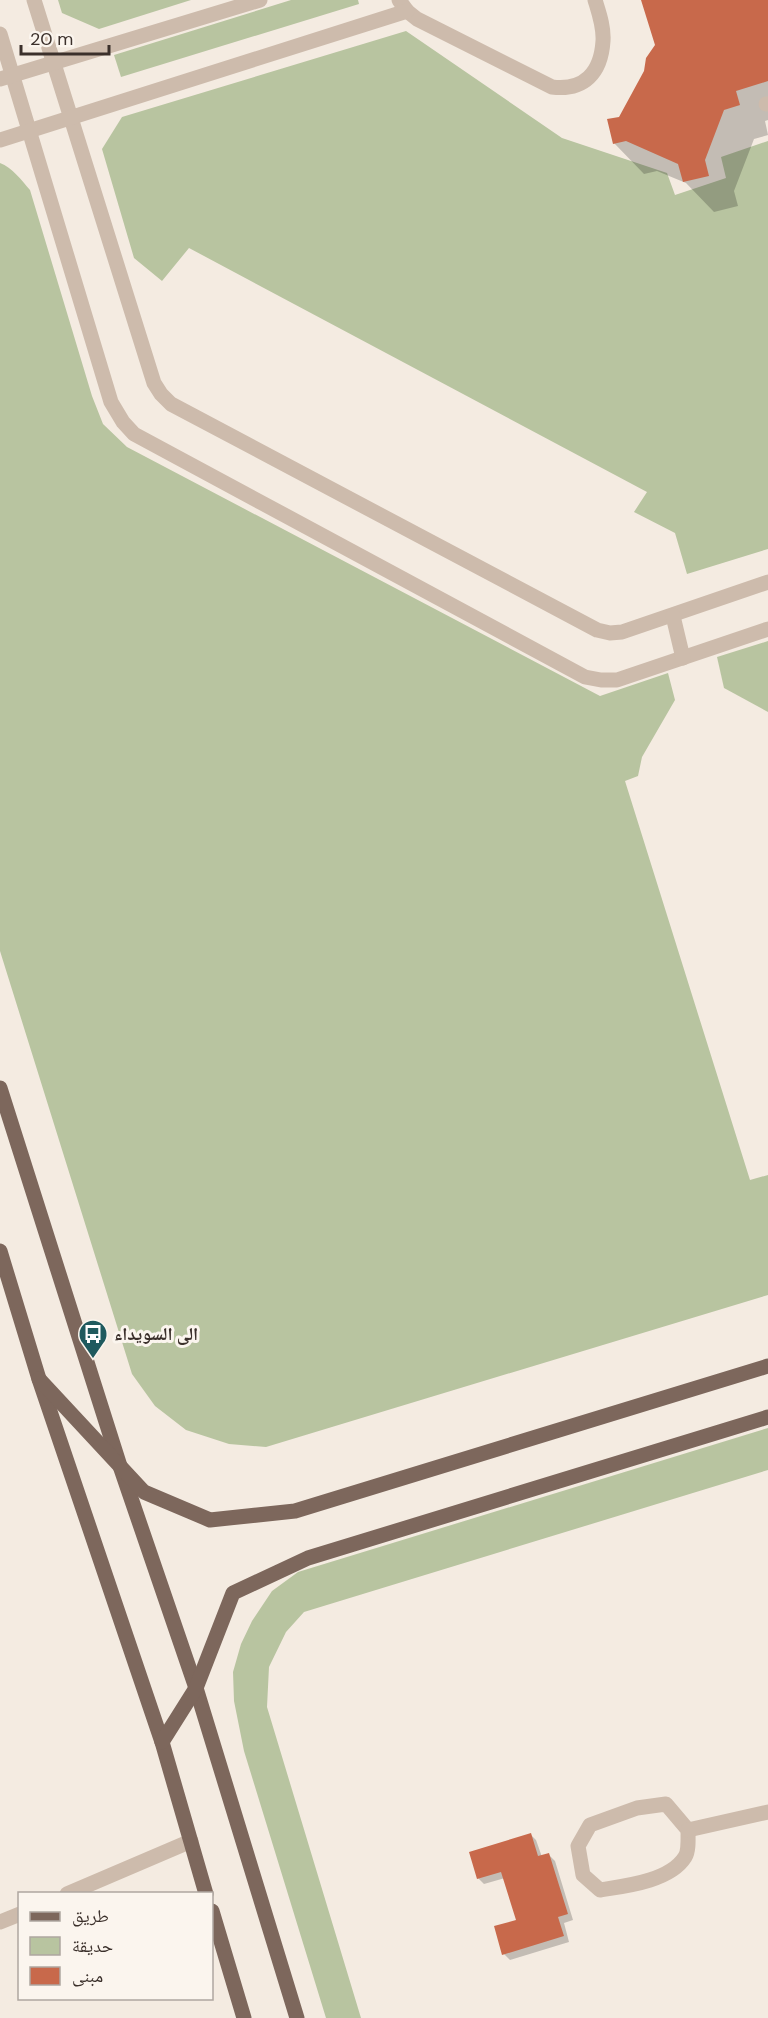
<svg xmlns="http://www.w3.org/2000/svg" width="768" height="2018" viewBox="0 0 768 2018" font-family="'DM Sans','Noto Naskh Arabic',sans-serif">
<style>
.green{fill:#b8c4a0}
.shadow{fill:#0003}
.building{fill:#c8694b}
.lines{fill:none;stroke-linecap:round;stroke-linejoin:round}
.minor{stroke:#cdbbac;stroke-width:15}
.major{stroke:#7d675c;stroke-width:15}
.labels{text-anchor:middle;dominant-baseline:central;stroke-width:6;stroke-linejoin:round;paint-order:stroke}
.poi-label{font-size:18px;font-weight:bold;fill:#3b302b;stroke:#fbf5ee;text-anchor:start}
</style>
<rect width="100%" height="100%" fill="#f4ebe1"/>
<g class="green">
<path d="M58,0H191L99,29L62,13Z"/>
<path d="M291,0H358L359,4L121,77L114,55Z"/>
<path d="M406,31L562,138L667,173L675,195L726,178L721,157L768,141V549L687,574L675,533L634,512L647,492L189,248L162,281L134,258L102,149L122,117Z"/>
<path d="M0,163C12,167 22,181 30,190L92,396L103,424L127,447L600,696L668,673L675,700L642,757L638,776L625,781L750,1180L768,1175V1295L266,1447L229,1444L186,1430L155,1406L132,1374L0,951Z"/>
<path d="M768,641V712L724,688L717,657Z"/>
<path d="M768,1428V1470L304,1612L286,1632L269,1667L267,1707L361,2018H326L244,1751L234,1701L233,1672L241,1644L252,1621L272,1591L298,1572Z"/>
</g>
<g class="shadow">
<path d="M642,0H768V120L765,121L768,135L754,139L734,191L738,206L714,212L686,183L657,171L644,174L614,143L657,46Z"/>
<path d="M530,1834L536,1840L542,1857L549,1855L555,1861L573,1920L564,1923L569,1942L510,1960L504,1954L518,1920L505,1878L484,1884L478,1878Z"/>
</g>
<g class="building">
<path d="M641,0H768V81L736,91L740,105L724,110L705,160L709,176L683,182L678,164L626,141L613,144L607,119L619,117L644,71L646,58L655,45Z"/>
<path d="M531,1833L538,1856L549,1853L568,1914L558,1917L564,1936L502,1955L494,1926L516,1920L501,1872L477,1879L469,1852Z"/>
</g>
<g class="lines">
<g class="minor">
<path d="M34,0L154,383L161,394L171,404L597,630L610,633L622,632L768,582"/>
<path d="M399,0L407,11L417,19L552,87C584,91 601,73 603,41C604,27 599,13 595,0"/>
<path d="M0,34L111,402L123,422L134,434L585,677L601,680H617L768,629"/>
<path d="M0,79L260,0"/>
<path d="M766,104H768"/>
<path d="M0,140L407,11"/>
<path d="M673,616L683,658"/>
<path d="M666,1804L688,1830C688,1838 689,1851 685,1857C670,1881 626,1886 600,1890L583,1875L578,1846L590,1825L637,1808Z"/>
<path d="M688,1830L768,1812"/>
<path d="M67,1894L191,1841"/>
<path d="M0,1922L20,1914"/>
</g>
<g class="major">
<path d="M0,1088L120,1466L196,1688L297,2018"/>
<path d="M0,1251L39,1379L162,1742L206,1894"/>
<path d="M39,1379L144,1492L210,1520L295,1511L768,1366"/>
<path d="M162,1742L196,1688L233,1593L308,1558L768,1417"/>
<path d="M212,1911L244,2018"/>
</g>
</g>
<defs>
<g id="bus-pin" transform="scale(1.5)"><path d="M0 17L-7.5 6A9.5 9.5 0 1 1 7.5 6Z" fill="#1f5a5e" stroke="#fbf5ee"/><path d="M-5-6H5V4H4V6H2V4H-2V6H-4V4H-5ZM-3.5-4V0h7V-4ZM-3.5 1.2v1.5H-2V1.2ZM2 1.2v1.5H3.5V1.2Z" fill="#fff"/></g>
</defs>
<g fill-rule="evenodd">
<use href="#bus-pin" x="93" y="1334"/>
</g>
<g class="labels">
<g class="poi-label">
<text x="114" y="1334">الى السويداء</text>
</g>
</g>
<rect x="18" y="1892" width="195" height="108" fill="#fbf5ee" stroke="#aea6a0" stroke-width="1.5"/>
<rect x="30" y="1912" width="30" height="9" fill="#7d675c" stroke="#aea6a0" stroke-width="1.5"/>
<text x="72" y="1922" font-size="18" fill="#3b302b">طريق</text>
<rect x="30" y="1937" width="30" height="18" fill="#b8c4a0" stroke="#aea6a0" stroke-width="1.5"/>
<text x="72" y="1952" font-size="18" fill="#3b302b">حديقة</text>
<rect x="30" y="1967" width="30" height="18" fill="#c8694b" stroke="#aea6a0" stroke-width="1.5"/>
<text x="72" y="1982" font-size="18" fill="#3b302b">مبنى</text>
<path d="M21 45v9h88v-9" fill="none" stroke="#3b302b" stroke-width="3"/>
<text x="30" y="45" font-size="18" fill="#3b302b" stroke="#fbf5ee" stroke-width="4.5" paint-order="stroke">20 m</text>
</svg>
